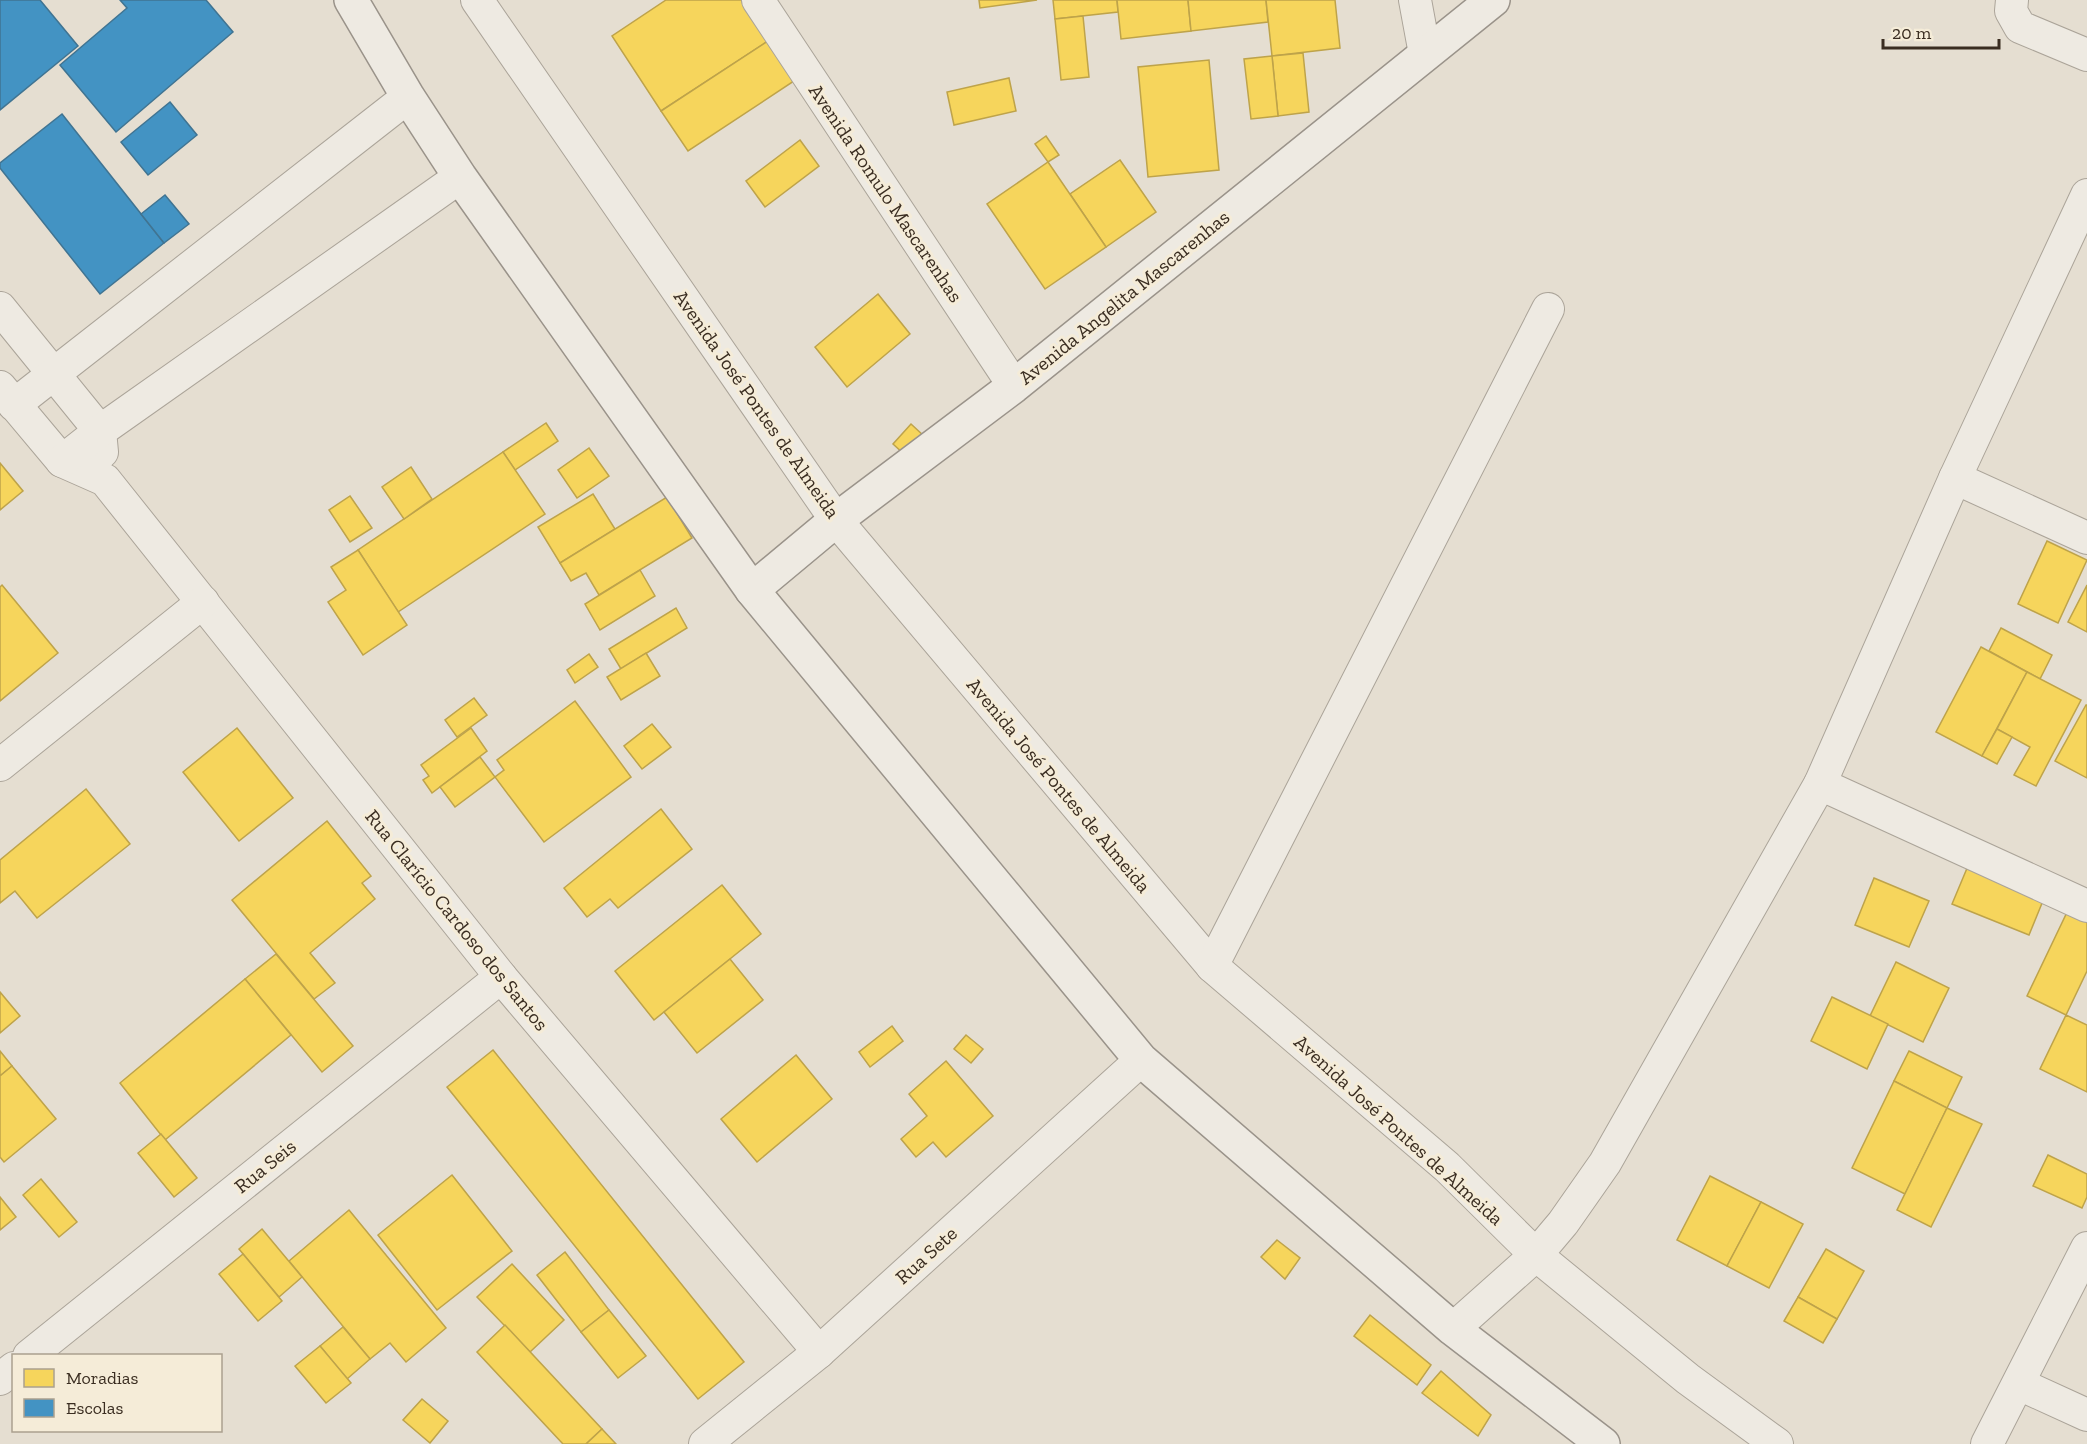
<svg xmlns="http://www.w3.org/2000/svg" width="2087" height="1444" viewBox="0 0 2087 1444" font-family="'Zilla Slab',serif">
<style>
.homes{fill:#f6d55c;stroke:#bea34a;stroke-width:1.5}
.schools{fill:#4393c3;stroke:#407492;stroke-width:1.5}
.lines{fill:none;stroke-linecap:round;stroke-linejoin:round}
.street-casing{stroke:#aba499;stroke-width:34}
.secondary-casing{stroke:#9a938a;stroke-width:36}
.street{stroke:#eeeae2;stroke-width:32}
.secondary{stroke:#eeeae2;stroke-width:33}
.labels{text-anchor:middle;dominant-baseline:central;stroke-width:6;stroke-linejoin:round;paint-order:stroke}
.street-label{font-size:20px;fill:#3a2d21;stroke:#f5ecd8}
</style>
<rect width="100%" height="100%" fill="#e5ded1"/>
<g class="homes">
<path d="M666,0H745L771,39L661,111L612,36Z"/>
<path d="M979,0H1037L980,8Z"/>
<path d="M1053,0H1117L1118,12L1055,19Z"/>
<path d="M1117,0H1188L1191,31L1121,39Z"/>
<path d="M1188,0H1266L1268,22L1191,31Z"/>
<path d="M1266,0H1335L1340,48L1272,56Z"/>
<path d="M1083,16L1089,77L1061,80L1055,19Z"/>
<path d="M771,39L797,79L688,151L661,111Z"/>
<path d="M1303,53L1309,112L1278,116L1272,56Z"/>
<path d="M1272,56L1278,116L1251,119L1244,59Z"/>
<path d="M1209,60L1219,170L1148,177L1138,67Z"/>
<path d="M1009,78L1016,111L954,125L947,92Z"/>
<path d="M1046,136L1059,155L1048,162L1035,144Z"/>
<path d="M800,140L819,166L765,207L746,181Z"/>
<path d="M1120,160L1156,212L1106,247L1070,194Z"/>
<path d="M1048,162L1106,247L1045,289L987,204Z"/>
<path d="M878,294L910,334L847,387L815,347Z"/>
<path d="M546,423L558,441L515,470L503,452Z"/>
<path d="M911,424L924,436L906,456L893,444Z"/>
<path d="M589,448L609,476L577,498L558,470Z"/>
<path d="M503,452L545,514L398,612L358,550Z"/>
<path d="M0,463L23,491L0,510Z"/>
<path d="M411,467L432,499L404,519L382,487Z"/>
<path d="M593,494L615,529L560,563L538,527Z"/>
<path d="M350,496L372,528L350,542L329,510Z"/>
<path d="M667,497L692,538L599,595L586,573L571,581L560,563Z"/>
<path d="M2047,541L2087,560L2058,623L2018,604Z"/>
<path d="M358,550L407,625L363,655L328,602L346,590L331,567Z"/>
<path d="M640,570L655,596L600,630L585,604Z"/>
<path d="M2,585L58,653L0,701V587Z"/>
<path d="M2087,585V632L2068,622Z"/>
<path d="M676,608L687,628L621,669L609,649Z"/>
<path d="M2001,628L2052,655L2040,679L1989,651Z"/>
<path d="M1981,647L2027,672L1982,756L1936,732Z"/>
<path d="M646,653L660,676L621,700L607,677Z"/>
<path d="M589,654L598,667L575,683L567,670Z"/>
<path d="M2027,672L2081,700L2036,786L2014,775L2030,747L1997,729Z"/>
<path d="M474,698L487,715L457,737L445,720Z"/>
<path d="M575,701L631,777L544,842L495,777L504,770L497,760Z"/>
<path d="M2086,705H2087V778L2055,761Z"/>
<path d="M652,724L671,747L642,769L624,746Z"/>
<path d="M237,728L293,798L239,841L183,772Z"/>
<path d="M471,728L487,751L432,793L423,780L429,776L421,765Z"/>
<path d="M1997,729L2012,737L1997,764L1982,756Z"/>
<path d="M480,757L495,777L455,807L440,787Z"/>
<path d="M86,789L130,844L37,918L15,891L0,903V860Z"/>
<path d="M661,809L692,849L618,908L610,899L587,917L564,888Z"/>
<path d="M327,821L371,876L362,883L375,899L310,953L335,983L314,999L232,900Z"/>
<path d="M1973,854L2049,886L2029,935L1952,904Z"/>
<path d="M1874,878L1929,901L1909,947L1855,925Z"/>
<path d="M722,885L761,934L654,1020L615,971Z"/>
<path d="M2070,906L2087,914V971L2066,1015L2027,996Z"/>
<path d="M276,954L353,1046L322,1072L245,979Z"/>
<path d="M730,959L763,1000L697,1053L664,1012Z"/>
<path d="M1896,962L1949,988L1923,1042L1870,1016Z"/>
<path d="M245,979L291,1035L165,1140L120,1083Z"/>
<path d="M0,992L20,1016L0,1033Z"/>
<path d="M1832,997L1888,1024L1867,1069L1811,1041Z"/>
<path d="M2066,1015L2087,1025V1092L2040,1069Z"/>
<path d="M892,1026L903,1041L870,1067L859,1052Z"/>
<path d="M966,1035L983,1049L971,1063L954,1049Z"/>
<path d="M493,1050L744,1362L698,1399L447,1087Z"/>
<path d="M0,1051L12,1066L0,1076Z"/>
<path d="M1909,1051L1962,1077L1947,1108L1894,1081Z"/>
<path d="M796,1055L832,1099L757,1162L721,1119Z"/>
<path d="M946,1061L993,1116L946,1157L933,1142L916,1157L901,1139L927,1116L909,1094Z"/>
<path d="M12,1066L56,1119L4,1162L0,1157V1076Z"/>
<path d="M1894,1081L1947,1108L1905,1194L1852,1168Z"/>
<path d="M1947,1108L1982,1124L1931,1227L1897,1210Z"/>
<path d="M161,1134L197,1178L174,1197L138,1153Z"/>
<path d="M2048,1155L2087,1174V1197L2082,1208L2033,1186Z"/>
<path d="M452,1175L512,1251L437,1310L378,1235Z"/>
<path d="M1710,1176L1761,1202L1727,1266L1677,1240Z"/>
<path d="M41,1179L77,1222L59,1237L23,1195Z"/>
<path d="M0,1197L16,1217L0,1230Z"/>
<path d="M1761,1202L1803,1224L1769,1288L1727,1266Z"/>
<path d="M349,1210L446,1328L406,1362L390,1343L370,1359L289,1261Z"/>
<path d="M262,1229L302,1277L279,1297L239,1249Z"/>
<path d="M1277,1240L1300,1258L1285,1279L1261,1257Z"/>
<path d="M1826,1249L1864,1271L1837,1319L1798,1297Z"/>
<path d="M565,1252L609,1310L581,1332L537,1275Z"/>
<path d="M243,1254L282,1301L258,1321L219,1274Z"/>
<path d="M512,1264L564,1320L530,1352L477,1297Z"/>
<path d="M1798,1297L1837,1319L1823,1343L1784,1321Z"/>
<path d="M609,1310L646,1356L618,1378L581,1332Z"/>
<path d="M1370,1315L1431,1365L1417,1385L1354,1336Z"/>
<path d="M505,1325L602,1429L586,1444H563L477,1352Z"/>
<path d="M343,1327L370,1359L347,1379L320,1346Z"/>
<path d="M320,1346L351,1383L326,1403L295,1366Z"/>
<path d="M1441,1371L1491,1415L1478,1436L1422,1393Z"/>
<path d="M422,1399L448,1421L430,1443L403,1420Z"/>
<path d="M602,1429L616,1444H586Z"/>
</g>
<g class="schools">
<path d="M0,0H40L78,46L0,110Z"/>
<path d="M120,0H206L233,32L116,132L60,65L127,8Z"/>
<path d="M170,102L197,135L148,175L121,142Z"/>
<path d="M62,114L164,243L100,294L0,168V163Z"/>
<path d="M165,195L189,224L164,243L141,214Z"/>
</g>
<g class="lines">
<g class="street-casing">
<g id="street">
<path d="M477,0L836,520L1212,966L1447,1167L1536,1255L1688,1379L1777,1444"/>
<path d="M758,0L1014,386"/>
<path d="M1415,0L1425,54"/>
<path d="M2012,0L2011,11L2020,27L2087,55"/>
<path d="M0,308L100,431L102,452"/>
<path d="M0,387L62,461L105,480L501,977L819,1352"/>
<path d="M14,405L408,97"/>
<path d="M62,461L100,431L460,177"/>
<path d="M1955,478L2087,538"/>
<path d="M0,765L203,602"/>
<path d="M1820,784L2087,906"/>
<path d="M1212,966L1548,309"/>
<path d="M1453,1329L1536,1255L1563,1223L1605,1163L1820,784L1955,478L2087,195"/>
<path d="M29,1356L501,977"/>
<path d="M0,1379L14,1368"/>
<path d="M2019,1384L2087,1415"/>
<path d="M705,1444L819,1352L1141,1060"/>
<path d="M1987,1444L2087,1248"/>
</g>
</g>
<g class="secondary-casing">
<g id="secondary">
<path d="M351,0L408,97L460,177L752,590L1141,1060L1453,1329L1603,1444"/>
<path d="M752,590L836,520L1014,386L1493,0"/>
</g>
</g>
<use href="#street" class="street"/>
<use href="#secondary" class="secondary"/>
</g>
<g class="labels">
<g class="street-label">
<text transform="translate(886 193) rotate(56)">Avenida Romulo Mascarenhas</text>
<text transform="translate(1124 297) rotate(-39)">Avenida Angelita Mascarenhas</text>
<text transform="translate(757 404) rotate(55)">Avenida José Pontes de Almeida</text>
<text transform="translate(1059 785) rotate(50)">Avenida José Pontes de Almeida</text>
<text transform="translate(457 920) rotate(51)">Rua Clarício Cardoso dos Santos</text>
<text transform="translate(1399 1130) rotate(42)">Avenida José Pontes de Almeida</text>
<text transform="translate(265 1166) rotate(-39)">Rua Seis</text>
<text transform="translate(926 1255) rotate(-42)">Rua Sete</text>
</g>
</g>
<rect x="12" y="1354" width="210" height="78" fill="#f5ecd8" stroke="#aaa08f" stroke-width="1.5"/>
<rect x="24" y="1369" width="30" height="18" fill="#f6d55c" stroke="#aaa08f" stroke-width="1.5"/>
<text x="66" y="1384" font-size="18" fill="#3a2d21">Moradias</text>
<rect x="24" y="1399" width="30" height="18" fill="#4393c3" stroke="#aaa08f" stroke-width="1.5"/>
<text x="66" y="1414" font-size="18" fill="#3a2d21">Escolas</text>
<path d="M1883 39v9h116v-9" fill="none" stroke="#3a2d21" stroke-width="3"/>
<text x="1892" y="39" font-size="18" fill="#3a2d21" stroke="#f5ecd8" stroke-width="4.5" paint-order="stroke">20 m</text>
</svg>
